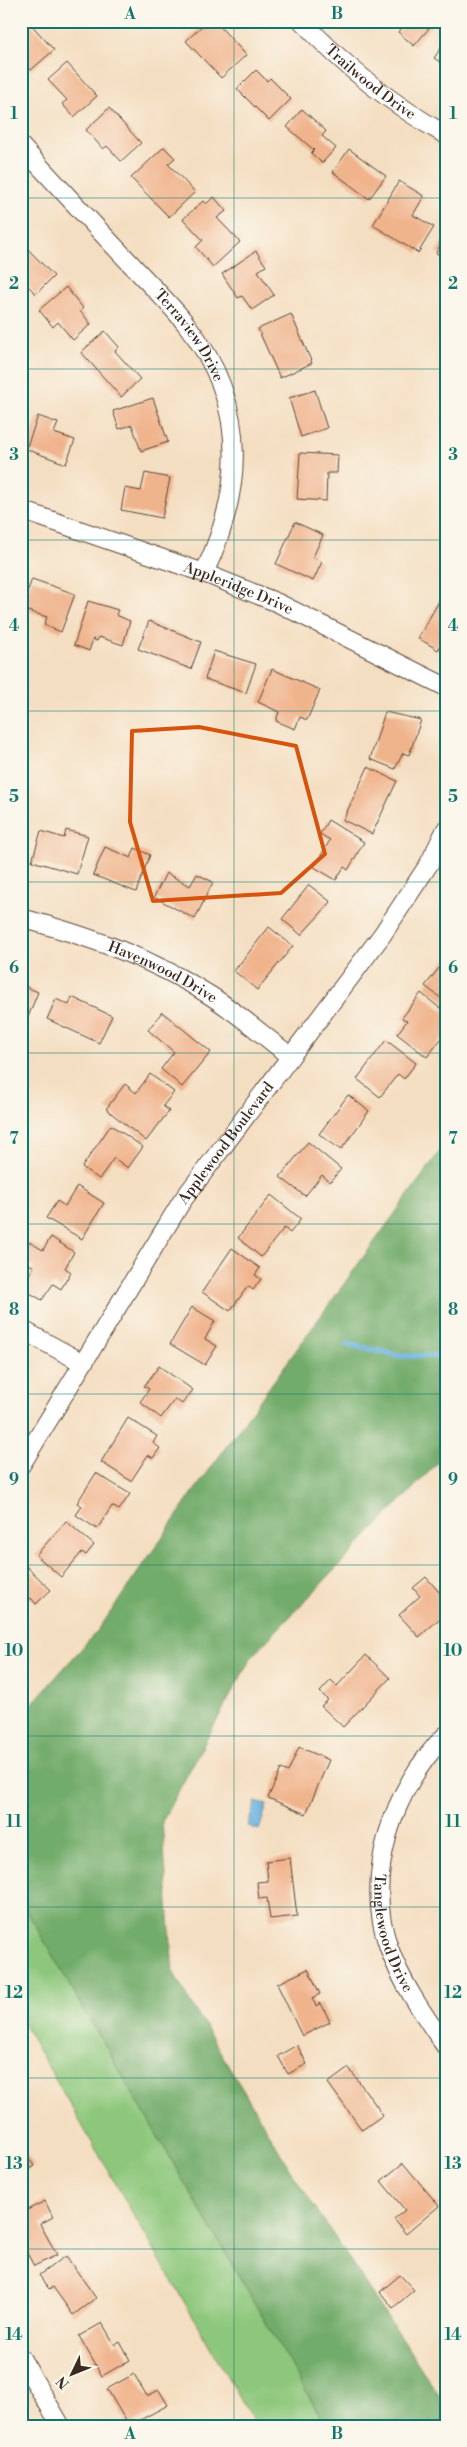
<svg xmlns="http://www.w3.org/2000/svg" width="467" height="2447" viewBox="0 0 467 2447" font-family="'Libre Bodoni',serif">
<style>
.green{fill:#8dc77b;stroke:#64784c}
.forest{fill:#72ac6b;stroke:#566b44}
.water{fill:#69b1e0;stroke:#526e7f}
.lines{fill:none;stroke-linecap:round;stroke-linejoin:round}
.stream{stroke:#69b1e0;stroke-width:5.5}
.building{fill:#f0b48d}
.minor-casing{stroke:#574536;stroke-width:20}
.minor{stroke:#fff;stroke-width:18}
.marked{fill:none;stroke:#d7540e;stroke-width:4;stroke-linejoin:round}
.grid{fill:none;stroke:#0f766e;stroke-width:1;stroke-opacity:0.55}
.labels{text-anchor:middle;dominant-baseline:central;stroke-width:4;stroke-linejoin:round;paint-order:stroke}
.street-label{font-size:15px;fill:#3b2a1e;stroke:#fbf7ec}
.neatline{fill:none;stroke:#0f766e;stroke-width:2}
.grid-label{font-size:16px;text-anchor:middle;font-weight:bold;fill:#0f766e}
</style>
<rect width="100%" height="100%" fill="#fbf7ec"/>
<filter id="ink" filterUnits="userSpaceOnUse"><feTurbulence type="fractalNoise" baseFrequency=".02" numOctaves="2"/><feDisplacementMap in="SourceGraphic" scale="10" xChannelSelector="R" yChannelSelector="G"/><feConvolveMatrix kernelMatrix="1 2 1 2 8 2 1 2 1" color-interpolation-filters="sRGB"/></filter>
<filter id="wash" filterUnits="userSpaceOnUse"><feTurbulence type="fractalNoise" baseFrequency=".0096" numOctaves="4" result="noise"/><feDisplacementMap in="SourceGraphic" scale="20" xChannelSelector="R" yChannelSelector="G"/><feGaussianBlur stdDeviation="1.12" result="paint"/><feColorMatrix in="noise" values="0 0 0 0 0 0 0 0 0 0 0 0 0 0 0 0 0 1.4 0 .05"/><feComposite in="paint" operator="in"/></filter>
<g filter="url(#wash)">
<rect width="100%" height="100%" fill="#f4dec1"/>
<path class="green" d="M21,1901L326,2426H256L21,2020Z"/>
<path class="forest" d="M446,1143V1454L252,1656L162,1821L173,1972L291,2171L446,2406V2426H326L21,1901V1716L99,1629L192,1494Z"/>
<path class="water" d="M255,1802L267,1805L259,1830L248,1826Z"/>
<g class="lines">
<path class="stream" d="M347,1344L400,1356H446"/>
</g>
<g id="blocks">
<g class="building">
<path d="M21,21H28L54,50L31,70L21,59Z"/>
<path d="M207,21H215L246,55L221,78L186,41Z"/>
<path d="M408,21H435L414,46L398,32Z"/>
<path d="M446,41V66L434,58Z"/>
<path d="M67,63L97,96L74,117L62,104L67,100L48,80Z"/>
<path d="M256,70L267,81L270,78L291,99L269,121L237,89Z"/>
<path d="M109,108L141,143L121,161L107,146L103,149L86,130Z"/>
<path d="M302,109L326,131L322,136L336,148L322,163L311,153L314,150L287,127Z"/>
<path d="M164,147L175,158L168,164L195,192L169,217L131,178Z"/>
<path d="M349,149L386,176L369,199L333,172Z"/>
<path d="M399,181L424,196L413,215L434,227L418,253L373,225Z"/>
<path d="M214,197L226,211L217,218L240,242L213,267L196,247L203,240L183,219L203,201L206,204Z"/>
<path d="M446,234V258L436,253Z"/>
<path d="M23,244L54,276L36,294L21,279V246Z"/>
<path d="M256,251L266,266L258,271L274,295L252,310L242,296L238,298L222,274Z"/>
<path d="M66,287L83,308L80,311L91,324L73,340L58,322L53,327L39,310Z"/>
<path d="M291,314L312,363L280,378L258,329Z"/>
<path d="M105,331L119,347L115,351L140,379L121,397L81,352Z"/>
<path d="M315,390L327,428L301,437L289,398Z"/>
<path d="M153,398L168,442L141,451L132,425L119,429L113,411Z"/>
<path d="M38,416L58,423L54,433L75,440L66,464L26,449Z"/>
<path d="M300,453L338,455L337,473H327L326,501L297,499Z"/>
<path d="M145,473L170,478L162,518L121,510L125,488L141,491Z"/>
<path d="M295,522L323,535L313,557L322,562L313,581L276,564Z"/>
<path d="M32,579L75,594L61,632L44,625L47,617L21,609Z"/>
<path d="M446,589V637L438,650L418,638Z"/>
<path d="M88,601L118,610L116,615L130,621L123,645L99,637L97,641L93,639L89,651L74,645Z"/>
<path d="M149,621L201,642L191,669L138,649Z"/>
<path d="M214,651L256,664L246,693L205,679Z"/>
<path d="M272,669L320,690L307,720L300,717L295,729L276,721L279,712L258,702Z"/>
<path d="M385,712L421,720L409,755L403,753L395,769L370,759Z"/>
<path d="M368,767L397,781L372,834L343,820Z"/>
<path d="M328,820L364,842L348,870L344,867L336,880L314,867L330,840L320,834Z"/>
<path d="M21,824L25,825L22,836H21Z"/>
<path d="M66,830L88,836L77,874L32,861L41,831L64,838Z"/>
<path d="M105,847L131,858L135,848L150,855L136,892L93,875Z"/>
<path d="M166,873L190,886L197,874L213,882L195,919L154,897Z"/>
<path d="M309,885L331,902L301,935L282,919Z"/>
<path d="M269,927L293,946L257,990L234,971Z"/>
<path d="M446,959V1002L425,986Z"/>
<path d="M21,985L38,992L28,1017L21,1015Z"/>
<path d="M421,993L446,1013V1033L427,1057L397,1034L407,1021L402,1018Z"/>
<path d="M72,997L112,1016L99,1043L47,1019L56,999L69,1005Z"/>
<path d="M162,1012L211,1052L182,1087L161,1069L174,1052L148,1030Z"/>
<path d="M386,1040L416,1063L404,1079L398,1074L380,1097L357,1079Z"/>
<path d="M150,1074L174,1092L163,1106L169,1111L146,1141L106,1109L125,1084L136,1093Z"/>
<path d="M348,1095L369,1111L341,1150L319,1134Z"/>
<path d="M111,1125L143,1147L128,1168L114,1158L99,1179L82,1167Z"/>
<path d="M308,1142L341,1169L330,1182L322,1175L305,1196L280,1177Z"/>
<path d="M77,1186L104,1203L82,1239L46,1218L57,1201L65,1206Z"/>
<path d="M271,1195L301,1219L290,1233L284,1228L261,1257L238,1238Z"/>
<path d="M51,1237L74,1252L65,1268L71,1272L61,1289L53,1284L42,1300L21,1288L34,1267L21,1259V1254L29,1242L43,1250Z"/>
<path d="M232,1248L260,1268L255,1275L261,1279L253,1290L248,1286L230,1311L202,1292Z"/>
<path d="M192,1307L215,1321L205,1339L217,1346L205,1365L170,1344Z"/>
<path d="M159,1366L193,1390L182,1404L175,1399L161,1418L140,1402L149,1389L144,1386Z"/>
<path d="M128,1418L157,1436L153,1443L160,1448L153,1458L148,1455L131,1481L101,1462Z"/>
<path d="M96,1473L130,1494L119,1510L112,1506L97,1529L76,1515L82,1506L77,1503Z"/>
<path d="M66,1521L94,1545L86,1555L82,1552L61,1577L36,1555Z"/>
<path d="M24,1564L51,1590L36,1604L31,1598L21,1607V1567Z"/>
<path d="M426,1577L446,1600V1613L419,1637L399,1615L420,1596L413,1588Z"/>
<path d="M366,1655L390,1678L343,1727L321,1706L328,1700L320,1692L331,1680L337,1686Z"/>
<path d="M299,1747L329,1760L306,1814L268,1798L281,1769L288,1772Z"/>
<path d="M290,1858L297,1916L270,1919L267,1898L259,1899L257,1882L268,1881L266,1861Z"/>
<path d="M308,1969L320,1994L312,1998L316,2006L321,2003L330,2022L302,2036L277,1984Z"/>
<path d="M297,2045L307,2064L288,2074L278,2056Z"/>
<path d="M349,2068L383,2115L362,2130L328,2083Z"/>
<path d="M21,2147L34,2166L21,2174Z"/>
<path d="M403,2163L439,2206L406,2234L394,2219L405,2210L381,2181Z"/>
<path d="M45,2201L53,2217L40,2224L57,2255L34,2266L21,2242V2213Z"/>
<path d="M66,2256L96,2298L73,2315L53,2287L49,2289L39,2275Z"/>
<path d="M400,2275L414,2290L393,2308L380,2292Z"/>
<path d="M102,2323L115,2345L120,2342L130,2360L102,2376L79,2336Z"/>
<path d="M134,2374L147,2396L159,2390L168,2405L129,2426L107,2389Z"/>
</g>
</g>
</g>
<g filter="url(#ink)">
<use href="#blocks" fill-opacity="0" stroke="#574536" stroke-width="1"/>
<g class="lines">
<g class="minor-casing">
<g id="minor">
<path id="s1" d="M302,21C344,66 393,105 446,135"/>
<path id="s2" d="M21,146C57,185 93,224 130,263C148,283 169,302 186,324C248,402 245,487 204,573"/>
<path id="s3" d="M21,510L204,573L278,603L446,687"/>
<path id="s4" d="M21,918C88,936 152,958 211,996C239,1014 264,1036 290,1056"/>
<path d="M21,1329L83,1363"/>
<path id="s5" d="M21,1465L182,1201L382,935L429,864L446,829"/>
<path id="s6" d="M446,1735C393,1787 363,1876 389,1948C402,1984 424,2015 446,2047"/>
<path d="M21,2358L61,2426"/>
</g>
</g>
<use href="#minor" class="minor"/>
</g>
</g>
<path class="marked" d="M199,727L296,746L325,854L281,893L153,901L130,822L132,731Z"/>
<path class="grid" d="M234,21V2426M21,198H446M21,369H446M21,540H446M21,711H446M21,882H446M21,1053H446M21,1224H446M21,1394H446M21,1565H446M21,1736H446M21,1907H446M21,2078H446M21,2249H446"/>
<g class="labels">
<g class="street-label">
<text stroke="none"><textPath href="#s1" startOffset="92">Trailwood Drive</textPath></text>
<text stroke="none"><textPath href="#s2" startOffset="254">Terraview Drive</textPath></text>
<text stroke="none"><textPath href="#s3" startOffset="231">Appleridge Drive</textPath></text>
<text stroke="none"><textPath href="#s4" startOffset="152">Havenwood Drive</textPath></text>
<text stroke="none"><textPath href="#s5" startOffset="382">Applewood Boulevard</textPath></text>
<text stroke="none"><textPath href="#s6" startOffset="218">Tanglewood Drive</textPath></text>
</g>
</g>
<rect width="467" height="2447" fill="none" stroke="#fbf7ec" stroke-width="55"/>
<g transform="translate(72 2374) rotate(227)" stroke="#fbf7ec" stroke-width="4" paint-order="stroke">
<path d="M0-4L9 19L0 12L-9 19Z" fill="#3b2a1e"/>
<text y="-8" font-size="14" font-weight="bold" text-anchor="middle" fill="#3b2a1e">N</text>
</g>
<rect x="28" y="28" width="412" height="2392" class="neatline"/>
<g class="grid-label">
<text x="130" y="19">A</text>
<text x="337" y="19">B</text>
<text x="14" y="119">1</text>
<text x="453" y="119">1</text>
<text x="14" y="289">2</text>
<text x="453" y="289">2</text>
<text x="14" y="460">3</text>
<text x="453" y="460">3</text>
<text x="14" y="631">4</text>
<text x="453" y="631">4</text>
<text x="14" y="802">5</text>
<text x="453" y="802">5</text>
<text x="14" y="973">6</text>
<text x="453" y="973">6</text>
<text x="14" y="1144">7</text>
<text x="453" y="1144">7</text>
<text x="14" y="1315">8</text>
<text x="453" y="1315">8</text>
<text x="14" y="1485">9</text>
<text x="453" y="1485">9</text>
<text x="14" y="1656">10</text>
<text x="453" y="1656">10</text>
<text x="14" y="1827">11</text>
<text x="453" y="1827">11</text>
<text x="14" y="1998">12</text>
<text x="453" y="1998">12</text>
<text x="14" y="2169">13</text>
<text x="453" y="2169">13</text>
<text x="14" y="2340">14</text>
<text x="453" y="2340">14</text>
<text x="130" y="2439">A</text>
<text x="337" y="2439">B</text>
</g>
</svg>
